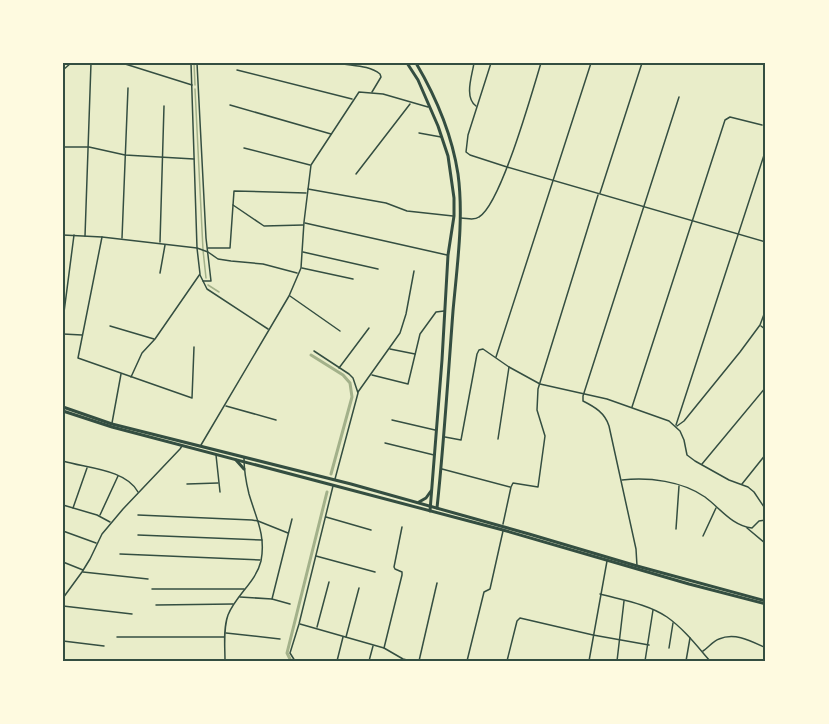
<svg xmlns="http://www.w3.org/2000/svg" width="829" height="724" viewBox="0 0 829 724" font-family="'Exo 2',sans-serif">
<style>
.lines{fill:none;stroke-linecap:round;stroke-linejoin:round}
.stream{stroke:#a3b18a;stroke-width:1.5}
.canal{stroke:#a3b18a;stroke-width:3}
.minor{stroke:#344e41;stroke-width:1.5}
.primary{stroke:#344e41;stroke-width:3}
.neatline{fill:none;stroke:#344e41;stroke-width:2}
</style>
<rect width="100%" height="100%" fill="#e9edc9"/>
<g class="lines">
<g class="stream">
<path d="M194,63L195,85"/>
<path d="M195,89L203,250L206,278"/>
<path d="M208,285L219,292"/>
</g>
<g class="canal">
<path d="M311,355L343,375L350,383L352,397L331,474"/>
<path d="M291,661L287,653L327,492"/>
</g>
<g class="minor">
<path d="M122,63L192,85"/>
<path d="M197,63L206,238L211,281H203"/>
<path d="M338,63C352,66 369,65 380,74L381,77L372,92"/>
<path d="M474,63C472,76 464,97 476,106"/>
<path d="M491,63L468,135L466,152L470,155L507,167L766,242"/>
<path d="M63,70L71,63"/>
<path d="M237,70L352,99"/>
<path d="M230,105L331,134"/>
<path d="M419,133L441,137"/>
<path d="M63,147H89L125,155L194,159"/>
<path d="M244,148L310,165"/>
<path d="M356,174L410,104"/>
<path d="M308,189L386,203L407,211L453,216"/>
<path d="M600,193L642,63"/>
<path d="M233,205L264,226L303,225"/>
<path d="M461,218C467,218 474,221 479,217C501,204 532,92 541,63"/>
<path d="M305,223L447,255"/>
<path d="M63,235L102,237L197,248L208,252L218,259L231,261L263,264L297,273"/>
<path d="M85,236L91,63"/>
<path d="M102,237L78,358L192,398L194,347"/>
<path d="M122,238L128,88"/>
<path d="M160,242L164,106"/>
<path d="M208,248H230L234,191L306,193"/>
<path d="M303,252L378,269"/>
<path d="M302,268L353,279"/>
<path d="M160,273L165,245"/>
<path d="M200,275L207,289L268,329"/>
<path d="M290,296L340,331"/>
<path d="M63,320L74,235"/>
<path d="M110,326L154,339"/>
<path d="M761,326L766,330"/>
<path d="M63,334L82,335"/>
<path d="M390,349L415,354"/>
<path d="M314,351L349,374L353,378L358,393L335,479"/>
<path d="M496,357L591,63"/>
<path d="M339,368L369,328"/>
<path d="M372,375L408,384L420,334L436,312L444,311"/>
<path d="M131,377L142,353L155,339L200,274L197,248L191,63"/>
<path d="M358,392L400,333L406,314L414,271"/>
<path d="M226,406L276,420"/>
<path d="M632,407L725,120L730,117L762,125"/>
<path d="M392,420L435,430"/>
<path d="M112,423L121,374"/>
<path d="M676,425L766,149"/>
<path d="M677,426L684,421L740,352L760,325L766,309"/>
<path d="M445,437L461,440L477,354L479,350L483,349L509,367L540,384L607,399L669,421L680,431L684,440L687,455L695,461L729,480L748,487L754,492L766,510"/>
<path d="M498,439L509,367"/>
<path d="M385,443L434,455"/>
<path d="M201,445L289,296L301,268L304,222L311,165L359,92L383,94L428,107"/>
<path d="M216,455L220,492"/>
<path d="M63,461C85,468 126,469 138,492"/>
<path d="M702,464L766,387"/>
<path d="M442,469L510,487"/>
<path d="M622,480C649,477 682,481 705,497C720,508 732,526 752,528L759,521L766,520"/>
<path d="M187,484L218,483"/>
<path d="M742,484L766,454"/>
<path d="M63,505L97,515L110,522"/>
<path d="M73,508L87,468"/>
<path d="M100,515L118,476"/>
<path d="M138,515L252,520L258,521L288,533"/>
<path d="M326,517L371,530"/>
<path d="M503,524L511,487L513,483L538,487L545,436L537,410L538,389L598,195"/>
<path d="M747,528L766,544"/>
<path d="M676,529L679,486"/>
<path d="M63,531L96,543"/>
<path d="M138,535L262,540"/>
<path d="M703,536L716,508"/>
<path d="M120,554L260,560"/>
<path d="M316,556L375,572"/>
<path d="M63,562L83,570"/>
<path d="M637,566L636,549L609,426C605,413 595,407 583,401V396L679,97"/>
<path d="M83,572L148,579"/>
<path d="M152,589H244"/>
<path d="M600,594C622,600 648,604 667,617C684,629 697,646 710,661"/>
<path d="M240,597L272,599L290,604"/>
<path d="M63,598L82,572L90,559L102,534L123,509L180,449L182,446"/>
<path d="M272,599L292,519"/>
<path d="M156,605L233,604"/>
<path d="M63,606L132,614"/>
<path d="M300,624L384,648L403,659L411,661"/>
<path d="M317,627L329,582"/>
<path d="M226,633L280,639"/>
<path d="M117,637H224"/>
<path d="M346,637L359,588"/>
<path d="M63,641L104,646"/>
<path d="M384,648L402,575V572L395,569L394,567L402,527"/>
<path d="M669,648L673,623"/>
<path d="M703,651C708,648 713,641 719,639C735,632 751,641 766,648"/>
<path d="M225,661C225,646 223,629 228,615C236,595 256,582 261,561C266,535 256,518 249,494C246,482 244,470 244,458"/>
<path d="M295,661L290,653L299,624L333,486"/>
<path d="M337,661L343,637"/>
<path d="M369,661L373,646"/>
<path d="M419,661L437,583"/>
<path d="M467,661L484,592L490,589L503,531"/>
<path d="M507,661L517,621L520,618L593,635L649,645"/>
<path d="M589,661L607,561"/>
<path d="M617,661L624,601"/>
<path d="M645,661L653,610"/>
<path d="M686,661L690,638"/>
</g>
<g class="primary">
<path d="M407,63L418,80L438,126L448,156L454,198V216L448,255L442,360L430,511"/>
<path d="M416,63C436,97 452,135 458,174C464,219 457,266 453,311C448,377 444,443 437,508"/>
<path d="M63,407L112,424L351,484L529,534L637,566L766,601"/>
<path d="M63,411L112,427L503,530L689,584L766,604"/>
<path d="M236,460L244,469"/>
<path d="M419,502L426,498L431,491"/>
</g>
</g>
<rect width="829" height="724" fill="none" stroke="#fefae0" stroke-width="129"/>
<rect x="64" y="64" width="700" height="596" class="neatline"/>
</svg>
